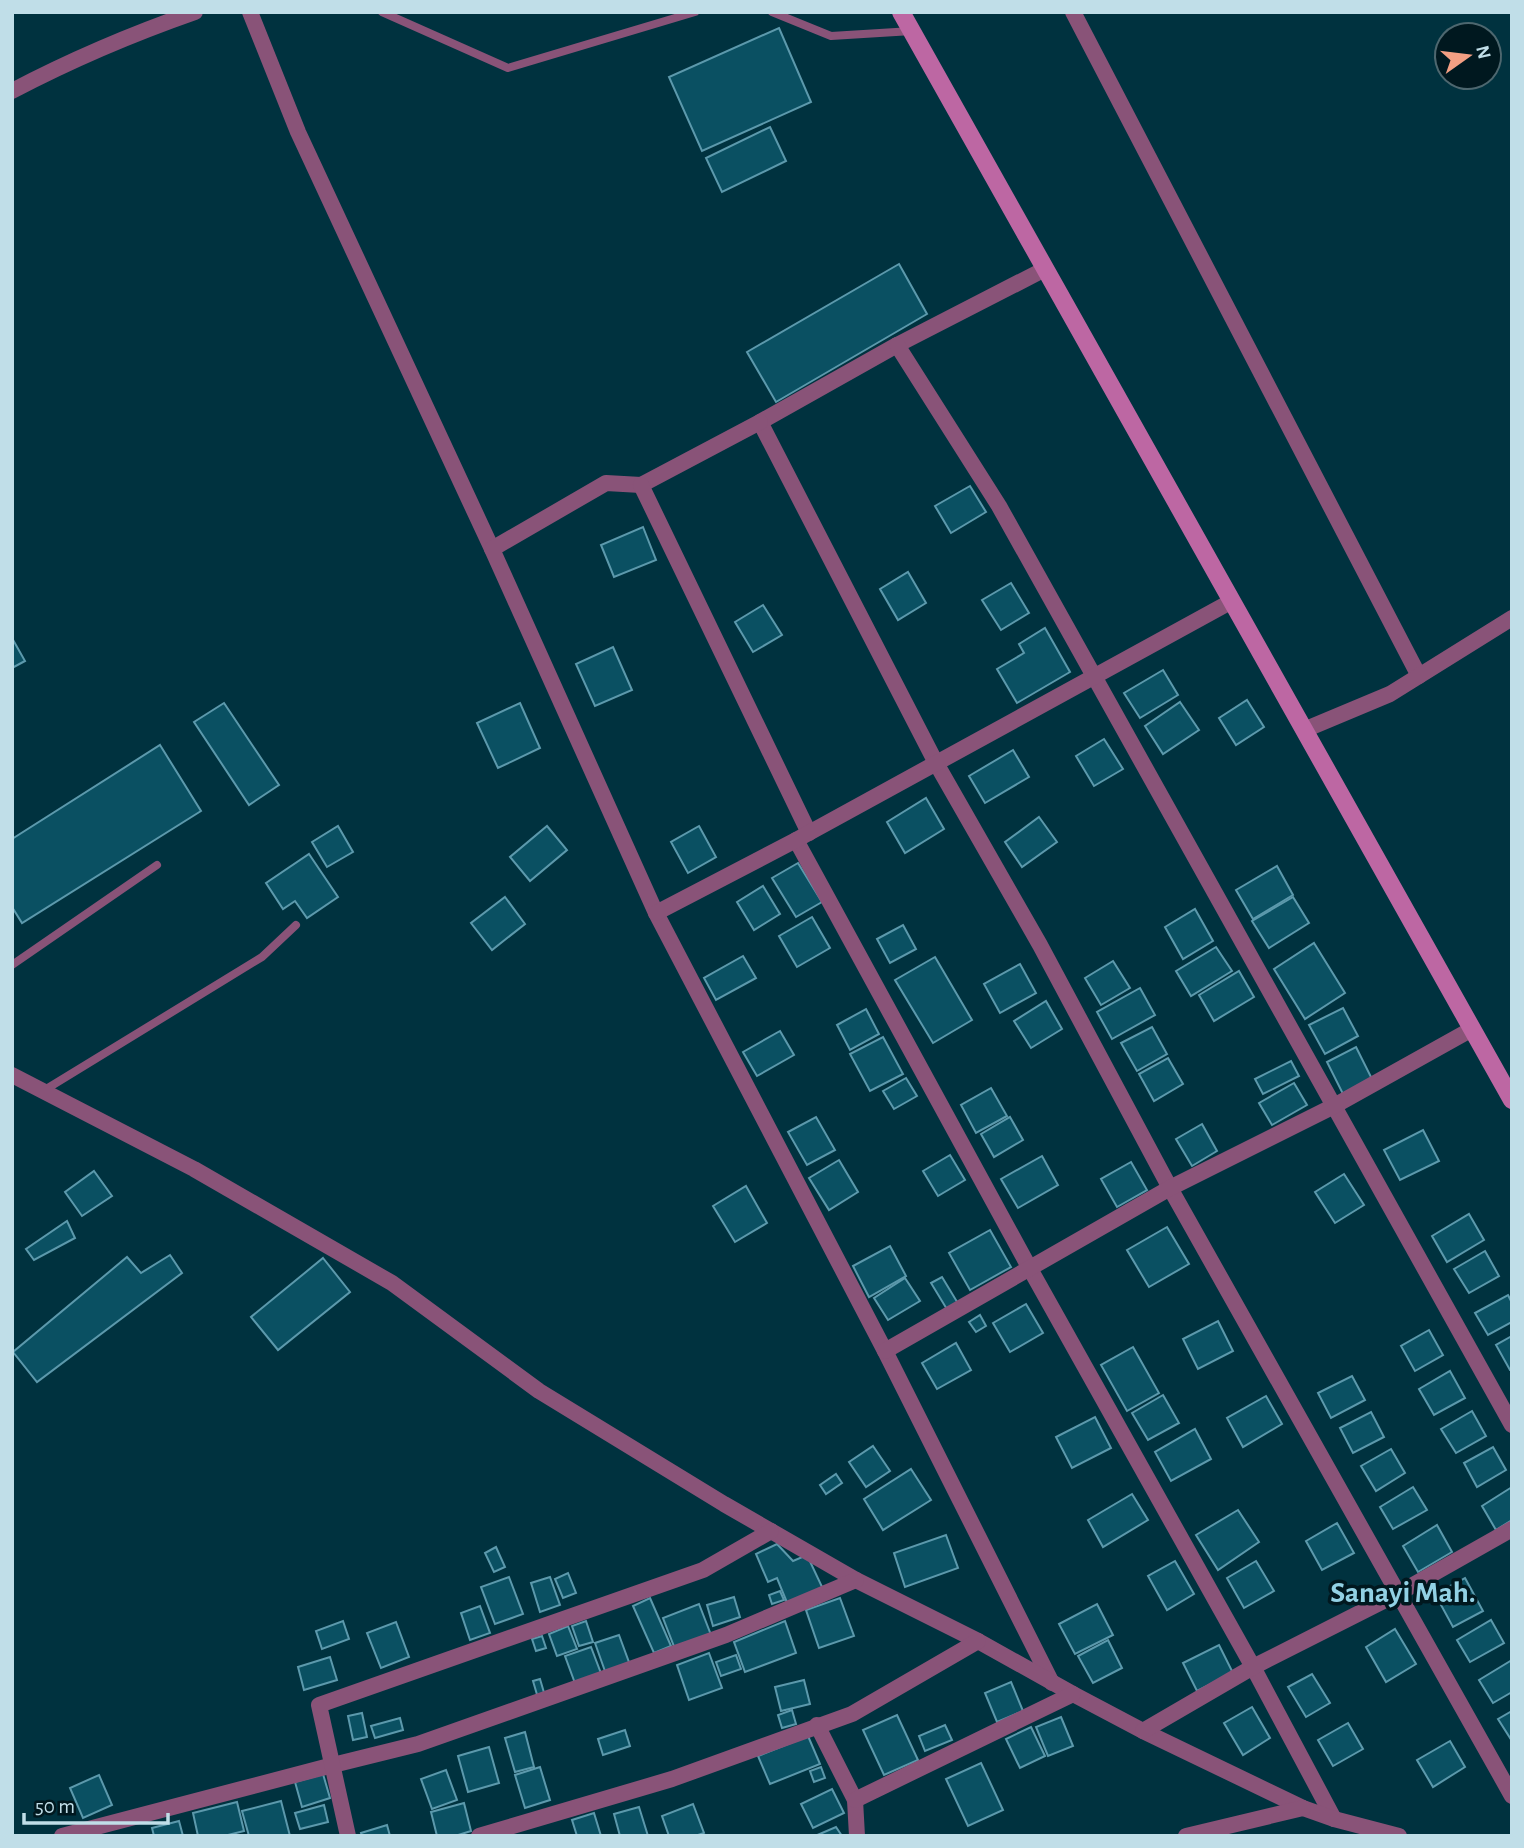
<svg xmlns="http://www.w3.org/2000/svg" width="1524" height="1848" viewBox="0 0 1524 1848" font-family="'Alegreya Sans',sans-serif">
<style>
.building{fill:#0a5062;stroke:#5c99ac;stroke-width:2}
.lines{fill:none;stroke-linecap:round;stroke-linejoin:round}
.service{stroke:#895378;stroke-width:8}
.minor{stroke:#895378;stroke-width:16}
.secondary{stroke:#bd67a3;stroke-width:18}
.labels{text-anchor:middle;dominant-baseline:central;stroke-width:7;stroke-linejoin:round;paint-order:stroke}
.neighbourhood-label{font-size:30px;font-weight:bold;fill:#92d1e4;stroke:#00181f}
</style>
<rect width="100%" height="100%" fill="#00323f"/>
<g class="building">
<path d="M779,28L811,102L702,151L669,77Z"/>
<path d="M770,127L786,161L722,192L706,158Z"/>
<path d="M899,264L927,314L776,402L747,352Z"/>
<path d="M970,486L986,512L951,533L935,506Z"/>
<path d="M643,527L656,560L614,577L601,545Z"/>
<path d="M908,572L926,603L898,620L880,589Z"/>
<path d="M1011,583L1029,613L1001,630L982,600Z"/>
<path d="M763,605L782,635L753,652L735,622Z"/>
<path d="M1045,628L1070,672L1017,703L997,669L1024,653L1019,644Z"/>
<path d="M12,638L25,661L12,668Z"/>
<path d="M613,647L632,690L595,706L576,664Z"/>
<path d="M1163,670L1178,695L1140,718L1124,693Z"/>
<path d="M1247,700L1264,727L1236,745L1219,718Z"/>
<path d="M1180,702L1199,730L1163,754L1145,726Z"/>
<path d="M224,703L279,785L249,805L194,722Z"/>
<path d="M520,703L540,748L498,768L477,723Z"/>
<path d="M1104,739L1123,769L1094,786L1076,756Z"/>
<path d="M160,745L201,811L22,923L12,907V839Z"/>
<path d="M1013,750L1029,777L985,803L969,776Z"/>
<path d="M926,798L944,829L905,853L887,822Z"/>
<path d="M1039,817L1057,842L1022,867L1005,842Z"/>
<path d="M338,826L353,852L327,867L312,842Z"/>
<path d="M547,826L567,850L530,881L510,857Z"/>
<path d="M699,826L716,857L688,873L671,842Z"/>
<path d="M309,854L338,897L307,918L295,901L283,909L266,883Z"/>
<path d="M798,863L822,902L796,917L772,878Z"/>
<path d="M1277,866L1293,895L1253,919L1236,890Z"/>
<path d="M763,886L780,914L754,930L737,902Z"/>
<path d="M505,897L525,924L492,950L471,923Z"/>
<path d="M1293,897L1309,923L1269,948L1252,921Z"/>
<path d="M1195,909L1213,941L1183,959L1165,927Z"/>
<path d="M812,917L830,948L797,967L779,936Z"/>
<path d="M903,925L916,949L890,963L877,939Z"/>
<path d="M1314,943L1345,993L1305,1019L1274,969Z"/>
<path d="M1216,947L1232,971L1191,996L1176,971Z"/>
<path d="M743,956L756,978L716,1000L704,978Z"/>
<path d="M935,957L972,1020L933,1043L895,980Z"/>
<path d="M1113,961L1130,988L1101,1005L1085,978Z"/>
<path d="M1020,964L1036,993L1000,1013L984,984Z"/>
<path d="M1239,971L1254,997L1214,1021L1199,995Z"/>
<path d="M1140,988L1155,1015L1112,1039L1097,1012Z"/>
<path d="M1046,1001L1062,1029L1031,1048L1014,1021Z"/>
<path d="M1343,1008L1358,1036L1325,1054L1309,1025Z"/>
<path d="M866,1009L879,1034L850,1050L837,1025Z"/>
<path d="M1152,1027L1167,1054L1137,1071L1121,1043Z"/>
<path d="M780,1031L794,1055L757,1076L743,1052Z"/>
<path d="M883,1037L903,1074L870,1091L850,1054Z"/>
<path d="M1356,1047L1372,1079L1343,1094L1327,1062Z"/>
<path d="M1168,1058L1183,1084L1154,1101L1139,1074Z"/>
<path d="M1291,1061L1299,1076L1263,1094L1255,1079Z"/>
<path d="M906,1078L917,1096L894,1109L883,1091Z"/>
<path d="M1294,1083L1307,1105L1272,1125L1259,1103Z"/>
<path d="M991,1088L1007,1116L976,1133L961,1105Z"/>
<path d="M816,1117L835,1150L807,1165L788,1132Z"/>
<path d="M1010,1117L1023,1140L994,1157L981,1134Z"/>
<path d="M1202,1124L1217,1151L1192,1166L1176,1139Z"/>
<path d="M1423,1130L1439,1161L1400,1180L1384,1150Z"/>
<path d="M950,1155L965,1180L938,1196L923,1171Z"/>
<path d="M1042,1156L1058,1185L1018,1208L1001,1179Z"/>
<path d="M839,1160L858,1192L829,1210L809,1178Z"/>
<path d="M1131,1162L1147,1190L1117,1207L1101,1179Z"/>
<path d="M94,1171L112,1196L82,1216L65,1192Z"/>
<path d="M1344,1174L1364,1205L1335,1223L1315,1192Z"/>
<path d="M746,1186L767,1223L735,1242L713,1206Z"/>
<path d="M1469,1214L1484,1240L1447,1262L1432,1236Z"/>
<path d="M67,1221L75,1238L34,1260L26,1249Z"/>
<path d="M1167,1227L1189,1264L1149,1287L1127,1250Z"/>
<path d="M990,1230L1011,1267L970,1290L949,1253Z"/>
<path d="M890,1246L906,1276L869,1297L853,1266Z"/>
<path d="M1485,1251L1499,1276L1469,1293L1454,1269Z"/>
<path d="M170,1255L182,1273L37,1382L13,1352L127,1257L141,1273Z"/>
<path d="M323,1258L350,1292L278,1350L251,1317Z"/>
<path d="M942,1277L959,1305L948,1311L931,1283Z"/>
<path d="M905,1278L920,1301L888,1320L874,1298Z"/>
<path d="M1508,1295L1512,1303V1322L1488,1335L1475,1313Z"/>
<path d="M1026,1304L1043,1333L1010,1352L993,1323Z"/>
<path d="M980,1315L986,1326L976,1332L969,1322Z"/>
<path d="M1218,1321L1233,1351L1198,1369L1183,1339Z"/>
<path d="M1429,1330L1443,1355L1415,1371L1401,1346Z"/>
<path d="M1512,1336V1370H1510L1496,1345Z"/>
<path d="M956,1343L971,1370L937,1389L922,1363Z"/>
<path d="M1133,1347L1159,1393L1127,1411L1101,1365Z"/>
<path d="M1450,1371L1465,1398L1434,1415L1419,1389Z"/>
<path d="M1352,1376L1365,1400L1331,1418L1318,1393Z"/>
<path d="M1163,1395L1179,1423L1148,1440L1132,1413Z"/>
<path d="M1266,1396L1282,1424L1243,1447L1227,1418Z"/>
<path d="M1472,1411L1486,1436L1456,1453L1441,1429Z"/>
<path d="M1371,1412L1384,1437L1353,1453L1340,1428Z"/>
<path d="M1095,1417L1111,1448L1072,1468L1056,1437Z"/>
<path d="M1195,1429L1211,1459L1171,1481L1155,1452Z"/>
<path d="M873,1446L890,1471L866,1487L849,1462Z"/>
<path d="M1493,1447L1506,1470L1477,1487L1464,1463Z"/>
<path d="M1391,1449L1405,1473L1376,1491L1361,1466Z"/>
<path d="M911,1469L931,1500L883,1530L864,1499Z"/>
<path d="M836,1474L842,1483L826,1494L820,1485Z"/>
<path d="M1413,1487L1427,1510L1393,1529L1380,1507Z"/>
<path d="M1512,1487V1520L1496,1530L1482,1506Z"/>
<path d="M1132,1494L1148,1520L1103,1547L1088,1520Z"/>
<path d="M1238,1510L1259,1542L1218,1570L1196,1535Z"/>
<path d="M1337,1523L1354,1553L1322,1570L1306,1541Z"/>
<path d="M1437,1525L1452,1552L1418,1572L1403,1546Z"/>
<path d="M946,1535L958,1568L905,1587L894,1553Z"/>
<path d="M777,1544L793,1561L807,1555L823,1589L788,1605L777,1578L768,1582L756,1554Z"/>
<path d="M496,1547L505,1567L494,1572L485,1553Z"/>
<path d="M1175,1561L1194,1594L1167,1610L1148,1576Z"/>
<path d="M1256,1561L1274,1591L1244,1608L1227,1578Z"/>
<path d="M568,1573L576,1593L563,1598L555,1579Z"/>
<path d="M509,1577L523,1614L495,1624L481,1587Z"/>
<path d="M550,1577L560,1605L540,1612L531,1583Z"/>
<path d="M1465,1578L1483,1611L1453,1627L1435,1594Z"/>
<path d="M780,1591L784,1600L772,1604L769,1595Z"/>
<path d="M734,1597L740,1617L713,1626L707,1605Z"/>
<path d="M650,1598L671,1646L654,1653L633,1606Z"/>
<path d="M840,1598L854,1636L819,1648L806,1610Z"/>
<path d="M699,1604L711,1635L675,1649L663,1618Z"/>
<path d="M1097,1604L1113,1635L1075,1654L1059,1624Z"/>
<path d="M480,1606L490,1633L470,1640L461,1613Z"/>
<path d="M1491,1620L1504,1643L1470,1662L1457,1640Z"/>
<path d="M343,1621L349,1639L322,1649L316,1631Z"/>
<path d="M586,1621L593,1642L579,1646L572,1626Z"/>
<path d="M785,1621L796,1653L745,1672L734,1642Z"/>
<path d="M396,1622L409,1657L381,1668L367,1633Z"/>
<path d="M568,1626L577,1649L557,1656L549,1634Z"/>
<path d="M1395,1629L1416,1664L1386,1682L1366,1647Z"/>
<path d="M619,1635L630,1665L606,1674L595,1643Z"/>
<path d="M542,1636L546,1648L536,1651L532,1639Z"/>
<path d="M1108,1640L1122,1668L1093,1683L1078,1656Z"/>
<path d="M1219,1645L1233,1673L1197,1691L1183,1663Z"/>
<path d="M591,1647L602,1676L576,1686L565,1656Z"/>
<path d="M709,1653L722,1688L689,1700L677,1665Z"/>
<path d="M736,1655L741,1669L721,1676L716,1662Z"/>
<path d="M330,1657L337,1680L304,1690L298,1667Z"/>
<path d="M1512,1660V1692L1493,1703L1479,1680Z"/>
<path d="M1312,1674L1330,1703L1306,1717L1288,1687Z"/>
<path d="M540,1679L545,1696L538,1698L533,1681Z"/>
<path d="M804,1680L810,1704L781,1711L775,1687Z"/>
<path d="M1011,1682L1023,1711L997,1722L985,1693Z"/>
<path d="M1252,1707L1270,1738L1243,1755L1224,1723Z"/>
<path d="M792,1710L796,1724L782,1728L778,1715Z"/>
<path d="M1512,1711V1741L1498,1719Z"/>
<path d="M362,1713L367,1737L353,1740L348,1716Z"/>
<path d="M897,1715L918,1760L884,1775L863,1730Z"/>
<path d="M1061,1717L1073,1746L1048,1756L1036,1727Z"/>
<path d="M400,1718L403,1730L375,1738L371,1726Z"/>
<path d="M1348,1723L1363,1749L1333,1766L1318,1740Z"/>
<path d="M945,1725L952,1740L925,1751L919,1736Z"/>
<path d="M1031,1727L1045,1756L1020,1768L1006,1739Z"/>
<path d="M625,1730L630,1746L603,1755L598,1739Z"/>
<path d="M525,1732L534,1767L515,1772L505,1738Z"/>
<path d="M808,1736L820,1764L770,1784L758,1756Z"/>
<path d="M1450,1741L1465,1767L1433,1787L1417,1760Z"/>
<path d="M489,1747L499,1783L468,1792L458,1756Z"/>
<path d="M981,1763L1003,1810L968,1826L946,1779Z"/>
<path d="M540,1767L550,1800L525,1808L515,1775Z"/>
<path d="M821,1767L825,1778L814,1782L810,1771Z"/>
<path d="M446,1770L457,1800L432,1809L421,1779Z"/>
<path d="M323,1774L330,1798L302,1807L295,1782Z"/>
<path d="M99,1775L112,1805L83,1818L70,1788Z"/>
<path d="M832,1789L844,1813L813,1828L801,1804Z"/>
<path d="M281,1801L290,1836H249L242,1811Z"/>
<path d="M237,1802L244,1831L224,1836H198L193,1813Z"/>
<path d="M464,1803L471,1831L455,1836H437L431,1812Z"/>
<path d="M693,1804L704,1833L695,1836H669L662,1816Z"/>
<path d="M324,1805L328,1822L300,1829L295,1813Z"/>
<path d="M639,1807L648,1836H620L614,1814Z"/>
<path d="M594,1813L601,1836H577L572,1820Z"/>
<path d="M179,1821L183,1836H154L152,1828Z"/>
<path d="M387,1825L390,1836H362L361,1833Z"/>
<path d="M836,1827L842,1836H815Z"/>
</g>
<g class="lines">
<g class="service">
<path d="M382,12L508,68L695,12"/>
<path d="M772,12L831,36L912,31"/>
<path d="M12,965L157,865"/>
<path d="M43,1091L262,957L296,925"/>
</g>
<g class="minor">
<path d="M250,12L298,132L492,549"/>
<path d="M1073,12L1419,676"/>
<path d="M12,91C71,60 132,34 195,12"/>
<path d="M1045,269L897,345L760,422L936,763L1040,945L1170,1188L1512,1796"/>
<path d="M897,345L999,506L1512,1425"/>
<path d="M760,422L641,485L606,483L492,549L656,913L885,1351L1052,1683"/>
<path d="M641,485L809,833"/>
<path d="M1304,730L1390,694L1512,618"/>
<path d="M796,840L1029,1267L1253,1667L1334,1819"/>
<path d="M656,913L796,840L1232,601"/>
<path d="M12,1075L194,1169L392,1283L539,1391L724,1504L856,1580L978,1641L1073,1694L1143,1731L1303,1808L1334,1819L1399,1836"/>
<path d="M885,1351L1170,1188L1334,1106L1472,1029"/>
<path d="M817,1725L855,1800L857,1836"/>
<path d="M1143,1731L1253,1667L1399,1593L1512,1529"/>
<path d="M855,1800L1073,1694"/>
<path d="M62,1836L333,1765L418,1744L726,1635L856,1580"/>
<path d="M348,1836L319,1705L703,1570L771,1531"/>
<path d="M479,1836L672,1779L852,1714L978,1641"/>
<path d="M1186,1836L1303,1808"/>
</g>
<path class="secondary" d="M901,12L1512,1100"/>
</g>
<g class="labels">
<g class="neighbourhood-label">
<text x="1403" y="1593">Sanayi Mah.</text>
</g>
</g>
<rect width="1524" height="1848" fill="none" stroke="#c0dee8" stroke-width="28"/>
<g transform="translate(1468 56) rotate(76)"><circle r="33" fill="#00181f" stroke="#4d676f" stroke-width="2"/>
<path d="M0-5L12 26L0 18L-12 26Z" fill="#f39f83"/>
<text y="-10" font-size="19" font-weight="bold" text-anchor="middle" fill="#c0dee8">N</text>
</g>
<path d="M24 1813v10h144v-10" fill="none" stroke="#c0dee8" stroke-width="3.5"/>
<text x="35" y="1813" font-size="21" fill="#c0dee8" stroke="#00181f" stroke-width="5" paint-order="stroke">50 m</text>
</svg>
